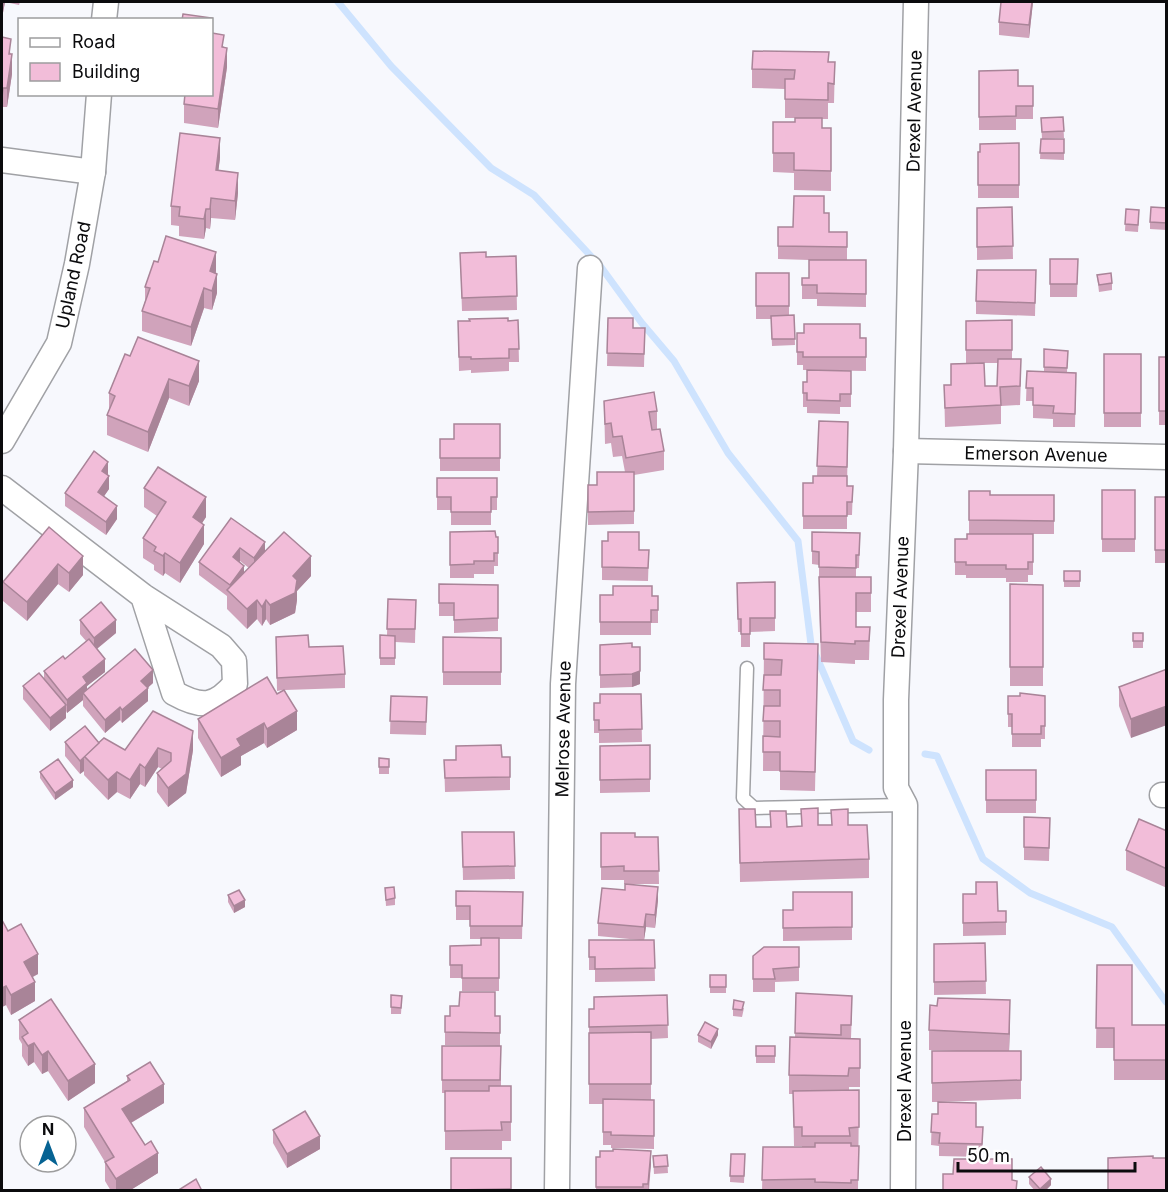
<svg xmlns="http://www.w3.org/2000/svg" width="1168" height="1192" viewBox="0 0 1168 1192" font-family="Inter,sans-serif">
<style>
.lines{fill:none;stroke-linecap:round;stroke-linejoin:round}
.stream{stroke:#cee3fe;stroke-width:7}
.service-casing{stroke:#a0a1a5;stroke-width:15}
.minor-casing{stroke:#a0a1a5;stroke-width:27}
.service{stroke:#fff;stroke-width:12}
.minor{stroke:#fff;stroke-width:24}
.wall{fill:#d0a3bb;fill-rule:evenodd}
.shaded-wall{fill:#a98498}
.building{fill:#f2bdd9;stroke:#a98498;stroke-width:1.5}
.labels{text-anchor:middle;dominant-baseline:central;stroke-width:4.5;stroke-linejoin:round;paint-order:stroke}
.street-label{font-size:18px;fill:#0b0b0d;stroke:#fff}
</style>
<rect width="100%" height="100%" fill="#f7f8fd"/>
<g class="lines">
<g class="stream">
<path d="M338,2L391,66L491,168L534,195L601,267L641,322L674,361L728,453L798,541L811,644L853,741L869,750"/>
<path d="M925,754L937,756L983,859L1030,893L1112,927L1166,1002"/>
</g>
<g class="service-casing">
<path id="service" d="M747,668L743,798L754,808L905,805"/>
</g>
<g class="minor-casing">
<g id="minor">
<path d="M104,20L106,2"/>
<path d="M2,160L93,172"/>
<path d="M2,441L59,343L77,264L93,172L99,94"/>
<path d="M906,451L1166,457"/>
<path d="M2,488L143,596L221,646L234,661L235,684C215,708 201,708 174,693L143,596"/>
<path d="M1162,795H1166"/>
<path d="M557,1190L563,684L590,268"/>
<path d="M903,1190L905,805L896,788V700L906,451L916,2"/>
</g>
</g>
<use href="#service" class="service"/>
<use href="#minor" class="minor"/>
</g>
<g class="wall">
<path d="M2,2H20L19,5L5,2L2,18Z"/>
<path d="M1033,2L1029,38L999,35V22Z"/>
<path d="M212,33L224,47L227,67L218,128L184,123V104Z"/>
<path d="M2,37L11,54L12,74L7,107H3L2,117Z"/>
<path d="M829,62H835L834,103H828V119H822V128H831V191L794,190V173L773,172V122H795V118H785V89L752,88V69Z"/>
<path d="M979,71L1018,86H1033V119H1016V130H979Z"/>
<path d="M1063,117L1064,138L1042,139L1041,118Z"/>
<path d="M1041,139H1064V160L1040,159Z"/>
<path d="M1019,143V198H978V152Z"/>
<path d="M220,158L218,171L238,193L235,220L211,218L210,229L206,228L204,239L179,236V226L171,225V206Z"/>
<path d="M1012,207L1013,259L977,260V208Z"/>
<path d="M1167,208V230L1150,229V222Z"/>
<path d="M1126,209L1139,216L1138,232L1125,231Z"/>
<path d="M824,213L829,232H847V260H866V307L817,306V299H802V278H809V260L778,259V227H793Z"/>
<path d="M460,253L486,257L516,256L517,310L462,311Z"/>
<path d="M1050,259H1078L1077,297H1050Z"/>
<path d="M158,262L216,271L217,293L212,310L204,308L191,346L142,331V311L145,301V287Z"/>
<path d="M1036,270L1035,316L976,314V301Z"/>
<path d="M756,273H789V315H794L795,345L772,346L771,319H756Z"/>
<path d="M1097,275L1112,283V290L1099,292Z"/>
<path d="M608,318L633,328H645L644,367L607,366Z"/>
<path d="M518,320L519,362H509V371L471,373V370L459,371L458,321Z"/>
<path d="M1012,320V359L1021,378L1020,405L1001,406V424L945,427L944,385H951V364L966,363V321ZM984,363H998L997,386H985Z"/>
<path d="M797,333L866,338V371L803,370V365H797Z"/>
<path d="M1044,349L1068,351L1067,372L1076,373L1075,427H1053V419L1033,418V401H1026L1027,371L1044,372Z"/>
<path d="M125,354L199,381L189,406L169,398L148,452L107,435V415L109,410V393Z"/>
<rect x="1104" y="354" width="37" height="73"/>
<rect x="1159" y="357" width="8" height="68"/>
<path d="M851,371V407H840V414L807,413V407H803V382H807Z"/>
<path d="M604,401L657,411V430L664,451V470L634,475V524L588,525V485H597L625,472L622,456L613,457L611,443L605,444Z"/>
<path d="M819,421L848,435L847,486H853L852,515H847V529H803V483H813L817,476Z"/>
<path d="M500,424V471H440V439H454Z"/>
<path d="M108,475L109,489L104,496L117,519L106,535L65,506V493Z"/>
<path d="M437,478H497V510H491V525H451V510H437Z"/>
<path d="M144,488L206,517L202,523L204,544L180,583L165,573L163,576L154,570V565L143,558V538L157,516L144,507Z"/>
<rect x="1102" y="490" width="33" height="62"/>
<path d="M969,491L990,495H1054V534H1033V575H1028V582H1006V578H966V575H955V539H967L969,533Z"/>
<rect x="1155" y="497" width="12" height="66"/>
<path d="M231,518L265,552L311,576L297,591V600L295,613L270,625L266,619L262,626L257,619L247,629L227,609V596L199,575V562ZM240,561L249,568L244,573L240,562Z"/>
<path d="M49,527L83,575L69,592L58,584L27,621L3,601V582Z"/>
<path d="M450,532L498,537V566H494V574H474V578H450Z"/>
<path d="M812,532L860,533L859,568H856V577H871V612H856V627H870L869,660H855V664L821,662L819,596V565L812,564Z"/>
<path d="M602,541L639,550H649L648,581L602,580Z"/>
<rect x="1064" y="571" width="16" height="16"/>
<path d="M775,582V631L750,632V647H741V632H738L737,583Z"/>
<path d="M439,584L498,585V631L454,633V616H439Z"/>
<path d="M1010,584L1043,585V686H1010Z"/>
<path d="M600,595L658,596V623H651V635H600Z"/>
<path d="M388,599L416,600L415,643L395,642V665H380V635H387Z"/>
<path d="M80,620L116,633L97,649L105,672L87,686V689L153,683L147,688L148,701L122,723L120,720L105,733L83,706V700L67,713L66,711V718L50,731L23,699V686L44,679V671L65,659L86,641L80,634Z"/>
<rect x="1133" y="633" width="10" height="15"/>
<path d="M276,637L309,647L345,674V688L285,690L297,730L267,748L264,743L241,756V765L221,777L198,738V719L277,694L283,690L277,691Z"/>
<path d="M443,637L501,638V685H443Z"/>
<path d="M632,643L640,684L632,687L600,688V645Z"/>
<path d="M764,643L818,644L815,791L780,790V771H763Z"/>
<path d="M1167,669L1131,738L1119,706V687Z"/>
<path d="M641,694L642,742L599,743V733H594V703H600Z"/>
<path d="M391,696L427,697L426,735L390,734Z"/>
<path d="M1008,696H1045V739H1041V747H1012V727H1008Z"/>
<path d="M153,711L193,750L186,793L168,807L157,792V773L162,769L158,767L145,787L140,784L130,799L117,792L108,800L84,775V771L80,774L65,756V742L99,743L125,750Z"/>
<path d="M650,745V792L600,793V746Z"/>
<path d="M502,757H510V790L445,792L444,760Z"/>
<path d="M389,759V774H379V767Z"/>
<rect x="986" y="770" width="50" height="43"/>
<path d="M40,772L73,787L55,800L40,778Z"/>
<path d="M739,809L756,827H770V811L787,827L818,825H848L869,859V878L740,882Z"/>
<path d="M1024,817L1050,818L1049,861L1024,860Z"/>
<path d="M1167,831V888L1126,870V850Z"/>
<path d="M462,832H514L515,879L463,880Z"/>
<path d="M601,833L635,837H658L659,884H627L658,900L655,928L646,927L644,940H654L655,981L595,982V970H589V940H640L598,936V923L625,890V884H624V880H601Z"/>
<path d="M385,888L395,898V905L386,906Z"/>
<path d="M456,891L523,892L522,939H499V991H462V978H450V946L481,945V939H470V920H456Z"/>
<path d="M852,892V940L783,941V910H793Z"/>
<path d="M963,894H976L998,911H1006V935L963,936Z"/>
<path d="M228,895L245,907L234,913L228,902Z"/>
<path d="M2,920L8,931L38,974L33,977L35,1001L11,1015L6,1005L2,1007Z"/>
<path d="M985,943L986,994L934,995V944Z"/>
<path d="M799,947V981L775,982V992H753V956Z"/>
<path d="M1097,965L1132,1025H1167V1080H1114V1048H1096Z"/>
<rect x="710" y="975" width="16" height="18"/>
<path d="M796,993L852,1009L851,1038L860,1039V1087H849V1090H859L858,1191H762L763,1147H802V1146H794L793,1094H789V1075L795,1037Z"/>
<path d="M391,995L402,996L401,1014H391Z"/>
<path d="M667,995L668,1038L651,1039V1100H654V1149L611,1148V1145H603V1104H589V1009H594Z"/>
<path d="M744,1008L742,1017L733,1016V1009Z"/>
<path d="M445,1016H500V1046L445,1045Z"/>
<path d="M19,1020L95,1083L68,1101L48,1071L42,1074L34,1062L28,1066L22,1056V1044L19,1039Z"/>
<path d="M1010,1020L1009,1051H1021V1099L938,1102L976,1127H983L982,1157L939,1156V1146L931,1145L932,1114H938V1102H932V1051H956L929,1050V1030Z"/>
<path d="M698,1035H718L711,1049L698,1042Z"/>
<path d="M442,1046H501V1086H511V1141H502V1150H445V1093H442Z"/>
<rect x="756" y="1046" width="19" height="17"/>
<path d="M127,1076L164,1103L131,1123L145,1145L158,1173L129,1191H111L105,1181V1162L84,1127V1108L127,1081Z"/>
<path d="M273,1130L320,1149L287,1168L273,1143Z"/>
<path d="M731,1154H745L744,1183L730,1182Z"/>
<path d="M667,1155L668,1173L654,1174L653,1156Z"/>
<path d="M596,1157L651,1164L649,1191H596Z"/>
<rect x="451" y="1158" width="60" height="33"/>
<path d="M1029,1177L1051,1185L1045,1191H1035L1029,1184Z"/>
</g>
<g class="shaded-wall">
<path d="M2,2H5L2,18Z"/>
<path d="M1032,2H1033L1029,38V25Z"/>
<path d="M227,48V67L218,128V109Z"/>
<path d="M12,54V74L7,107V88Z"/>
<path d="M3,88V107L2,117V98Z"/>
<path d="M220,138V158L216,190V170Z"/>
<path d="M238,173V193L235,220V201Z"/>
<path d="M211,198V218L210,229V209Z"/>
<path d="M206,209V228L204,239V219Z"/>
<path d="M216,252V271L210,291V271Z"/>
<path d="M217,274V293L212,310V291Z"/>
<path d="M204,288V308L191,346V327Z"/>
<path d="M199,361V381L189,406V386Z"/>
<path d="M169,379V398L148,452V432Z"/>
<path d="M108,462V475L102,484V471Z"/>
<path d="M109,476V489L98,505V492Z"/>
<path d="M206,497V517L193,537V517Z"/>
<path d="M117,506V519L106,535V522Z"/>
<path d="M204,525V544L180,583V563Z"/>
<path d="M265,542V555L254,571V558Z"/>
<path d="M240,548V561L233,571V557Z"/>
<path d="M165,553V573L163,576V556Z"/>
<path d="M83,556V575L69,592V573Z"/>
<path d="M311,556V576L297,591V600L295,613L270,625V605L293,576Z"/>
<path d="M58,564V584L27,621V602Z"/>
<path d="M244,566V579L230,593V585Z"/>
<path d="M257,600V619L247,629V609Z"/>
<path d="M266,600V619L262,626V607Z"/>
<path d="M116,620V633L94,651V638Z"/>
<path d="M105,659V672L87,686V697L83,693V700L67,713V700L83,677Z"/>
<path d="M153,670V683L141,694V681Z"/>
<path d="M640,671V684L632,687V674Z"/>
<path d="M148,688V701L122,723V710Z"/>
<path d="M66,705V718L50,731V718Z"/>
<path d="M1167,706V725L1131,738V719Z"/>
<path d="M120,707V720L105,733V720Z"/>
<path d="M297,711V730L267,748V729Z"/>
<path d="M264,723V743L241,756V765L221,777V758L237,739Z"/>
<path d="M193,731V750L186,793L168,807V788Z"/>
<path d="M158,748V767L145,787V768Z"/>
<path d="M84,758V771L80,774V761Z"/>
<path d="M140,764V784L130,799V780Z"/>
<path d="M117,772V792L108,800V780Z"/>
<path d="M73,780V787L55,800V793Z"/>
<path d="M658,887V900L655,928V915Z"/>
<path d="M245,900V907L234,913V906Z"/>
<path d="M646,914V927L644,940V927Z"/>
<path d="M38,954V974L24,981V962Z"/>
<path d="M35,982V1001L11,1015V995Z"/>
<path d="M6,986V1005L2,1007V988Z"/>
<path d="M1010,1000V1020L1009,1053V1034Z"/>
<path d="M718,1029V1035L711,1049V1042Z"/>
<path d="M34,1043V1062L28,1066V1046Z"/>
<path d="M48,1051V1071L42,1074V1055Z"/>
<path d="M95,1064V1083L68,1101V1081Z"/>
<path d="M164,1084V1103L122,1128V1109Z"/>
<path d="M320,1136V1149L287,1168V1154Z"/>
<path d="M651,1151V1164L648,1191V1184Z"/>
<path d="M158,1153V1173L129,1191H116V1179Z"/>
<path d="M1051,1179V1185L1045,1191H1040V1189Z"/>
</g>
<g class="building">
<path d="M1001,2H1032L1029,25L999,22Z"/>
<path d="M183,14L212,18L211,20H182Z"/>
<path d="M212,33L224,35L222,47L227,48L218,109L184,104L185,94H212Z"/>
<path d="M2,37L11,39L9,54H12L7,88H3L2,98Z"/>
<path d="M753,51L829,52L828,62H835L834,84L828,83V100L785,99V79H794L795,70L752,69Z"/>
<path d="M1018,70V86H1033V106H1016V116L979,117V71Z"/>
<path d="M1063,117L1064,131L1042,132L1041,118Z"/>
<path d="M795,118H822V128H831V171L794,170V153H773V122H795Z"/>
<path d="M180,133L220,138L216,170L238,173L235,201L211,198L210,209H206L204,219L179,216L180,207L171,206Z"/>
<path d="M1041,139H1064V153H1040Z"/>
<path d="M1019,143V185H978V152H980V144Z"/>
<path d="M794,196H824V213H829V232H847V247L778,246V227H793Z"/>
<path d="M1012,207L1013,246L977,247V208Z"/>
<path d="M1151,207L1167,208V223L1150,222Z"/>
<path d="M1126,209L1139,210L1138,225L1125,224Z"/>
<path d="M166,236L216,252L210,271L217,274L212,291L204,288L191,327L142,311L150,288L145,287L154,261L158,262Z"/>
<path d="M486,252V257L516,256L517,296L462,298L460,253Z"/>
<path d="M1050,259H1078L1077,284H1050Z"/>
<path d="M809,260H866V294L817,293V285H802V278H809Z"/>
<path d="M977,270H1036L1035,303L976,301Z"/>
<rect x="756" y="273" width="33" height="33"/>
<path d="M1111,273L1112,283L1099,285L1097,275Z"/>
<path d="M794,315L795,339H772L771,316Z"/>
<path d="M508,318V321L518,320L519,349H509V358L471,359V357H459L458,321H470L469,319Z"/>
<path d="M608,318H633V328H645L644,354L607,353Z"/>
<path d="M1012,320V350H966V321Z"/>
<path d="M804,324H860V338H866V357H803V352H797V333H804Z"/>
<path d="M138,337L199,361L189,386L169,379L148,432L107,415L115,396L109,393L125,354L130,356Z"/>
<path d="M1044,349L1068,351L1067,368L1044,367Z"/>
<rect x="1104" y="354" width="37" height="59"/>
<rect x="1159" y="357" width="8" height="54"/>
<path d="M998,359H1021L1020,386L1000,387L1001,405L945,408L944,385H951V364L984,363L985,386H997Z"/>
<path d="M807,370L851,371V394H840V401L807,400V393H803V382H807Z"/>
<path d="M1027,371L1076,373L1075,414L1053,413L1054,406L1033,405V388H1026Z"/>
<path d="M654,392L657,411L649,412L652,430L660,429L664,451L626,458L622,436L613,437L611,423L605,424L604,401Z"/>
<path d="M819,421L848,422L847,467L817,466Z"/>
<path d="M454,424H500V458H440V439H454Z"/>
<path d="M94,451L108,462L102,471L109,476L98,492L117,506L106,522L65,493Z"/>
<path d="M158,467L206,497L193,517L204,525L180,563L165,553L163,556L154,551L156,547L143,538L166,502L144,488Z"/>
<path d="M597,472H634V511L588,512V485H597Z"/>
<path d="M813,476H847V486H853L852,502H847V516H803V483H813Z"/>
<path d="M437,478H497V497H491V512H451V497H437Z"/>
<rect x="1102" y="490" width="33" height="49"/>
<path d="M969,491H990V495H1054V521L969,520Z"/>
<rect x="1155" y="497" width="12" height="53"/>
<path d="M231,518L265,542L254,558L240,548L233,557L244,566L230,585L199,562Z"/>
<path d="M49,527L83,556L69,573L58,564L27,602L3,582Z"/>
<path d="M495,531L496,537H498V553H494V561H474V564L450,565V532Z"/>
<path d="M284,532L311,556L293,576L297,580L295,593L270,605L266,600L262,607L257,600L247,609L227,590Z"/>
<path d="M608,532H639V550H649L648,568L602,567V541H608Z"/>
<path d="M812,532L860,533L859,555H856V568L819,567V552L812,551Z"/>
<path d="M967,534H1033V562H1028V569H1006V565H966V562H955V539H967Z"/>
<rect x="1064" y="571" width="16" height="10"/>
<path d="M819,577H871V593H856V627H870L869,641H855V644L821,642Z"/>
<path d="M775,582V618H750V634H741V619H738L737,583Z"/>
<path d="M439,584L498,585V618L454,620V603H439Z"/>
<path d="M1010,584L1043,585V667H1010Z"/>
<path d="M613,586H652V596H658V610H651V622H600V595H613Z"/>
<path d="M388,599L416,600L415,629H387Z"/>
<path d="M101,602L116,620L94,638L80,620Z"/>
<rect x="1133" y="633" width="10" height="8"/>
<path d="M308,635L309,647L343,646L345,674L277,678L276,637Z"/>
<path d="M380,635L395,636V658H380Z"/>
<path d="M443,637L501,638V672H443Z"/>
<path d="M89,639L105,659L83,677L87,683L67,700L44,671L63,656L65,659Z"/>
<path d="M632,643V647H640V671L632,674L600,675V645Z"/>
<path d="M764,643L818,644L815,772L780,771V752H763V736L780,737V721H763L764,706H780V690H763L764,675H781L782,660L764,659Z"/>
<path d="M135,649L153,670L141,681L148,688L122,710L120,707L105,720L83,693Z"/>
<path d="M1167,669V706L1131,719L1119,687Z"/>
<path d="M39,673L66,705L50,718L23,686Z"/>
<path d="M267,677L277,694L284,690L297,711L267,729L264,723L237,739L241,746L221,758L198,719Z"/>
<path d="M1020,693L1045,696V726H1041V734H1012V714H1008V696H1020Z"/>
<path d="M600,694H641L642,729L599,730V720H594V703H600Z"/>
<path d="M391,696L427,697L426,722L390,721Z"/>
<path d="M153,711L193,731L186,774L168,788L157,773L171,761V753L158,748L145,768L140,764L130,780L117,772L108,780L84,756L104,738L125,750Z"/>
<path d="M85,726L99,743L80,761L65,742Z"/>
<path d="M501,745L502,757H510V777L445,778L444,760H456V746Z"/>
<path d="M650,745V779L600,780V746Z"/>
<path d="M379,758L389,759V767H379Z"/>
<path d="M58,759L73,780L55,793L40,772Z"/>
<rect x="986" y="770" width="50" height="30"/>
<path d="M818,808V825H832L831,810L848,809V825H867L869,859L740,863L739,809H755L756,827H771L770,811H786L787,827L802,826L801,809Z"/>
<path d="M1024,817L1050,818L1049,848L1024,847Z"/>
<path d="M1139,819L1167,831V869L1126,850Z"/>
<path d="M462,832H514L515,866L463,867Z"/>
<path d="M601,833H635V837H658L659,871H624V866L601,867Z"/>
<path d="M976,882H997L998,911H1006V922L963,923V894H976Z"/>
<path d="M625,884L658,887L655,915L646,914L644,927L598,923L602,888L625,890Z"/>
<path d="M394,887L395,898L386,900L385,888Z"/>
<path d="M239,890L245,900L234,906L228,895Z"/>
<path d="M456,891L523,892L522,926H470V906H456Z"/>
<path d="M793,892H852V927L783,928V910H793Z"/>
<path d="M2,920L8,931L21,924L38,954L24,962L35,982L11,995L6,986L2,988Z"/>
<path d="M481,938H499V978H462V965H450V946L481,945Z"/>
<path d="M589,940H654L655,968L595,969V957H589Z"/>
<path d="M985,943L986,981L934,982V944Z"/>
<path d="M764,947H799V967L773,969L775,979H753V956Z"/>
<path d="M1097,965H1132V1025H1167V1060H1114V1028H1096Z"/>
<rect x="710" y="975" width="16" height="12"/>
<path d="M460,992H495V1016H500V1033L445,1032V1016H450V1006H459Z"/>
<path d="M796,993L852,996L851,1025H841V1035L795,1033Z"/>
<path d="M391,995L402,996L401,1008L391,1007Z"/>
<path d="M667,995L668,1025L589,1027V1009H594V997Z"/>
<path d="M938,998L1010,1000L1009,1034L929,1030L930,1005L937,1006Z"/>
<path d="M51,999L95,1064L68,1081L48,1051L42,1055L34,1043L28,1046L22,1037L28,1033L19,1020Z"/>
<path d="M734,1000L744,1002L742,1010L733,1009Z"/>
<path d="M705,1022L718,1029L711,1042L698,1035Z"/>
<path d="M651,1032V1084H589V1033Z"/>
<path d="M790,1037L860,1039V1068H849L848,1076L789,1075Z"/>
<path d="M442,1046H501L500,1080H442Z"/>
<rect x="756" y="1046" width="19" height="10"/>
<path d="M932,1051H1021V1080L932,1083Z"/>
<path d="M150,1062L164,1084L122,1109L145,1145L151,1141L158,1153L116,1179L105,1162L114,1157L84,1108L130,1080L127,1076Z"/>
<path d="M489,1086H511V1122H501L502,1130L445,1131V1091H489Z"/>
<path d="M859,1090V1127L849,1128L850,1136H802V1127H794L793,1091Z"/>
<path d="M603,1099L654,1100V1136L611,1135V1132H603Z"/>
<path d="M938,1102L976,1103V1127H983L982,1144L939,1143L940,1133L931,1132L932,1114H938Z"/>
<path d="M305,1111L320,1136L287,1154L273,1130Z"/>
<path d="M815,1143H851V1146H859L858,1180H851V1183L815,1182V1179L762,1180L763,1147H815Z"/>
<path d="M613,1149L651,1151L648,1184H643V1187H596V1157H600V1151H613Z"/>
<path d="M731,1154H745L744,1176H730Z"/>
<path d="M667,1155L668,1166L654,1167L653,1156Z"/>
<path d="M1153,1156V1158H1167V1191L1108,1190V1158Z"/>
<path d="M451,1158H511V1189L451,1190Z"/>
<path d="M954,1159H1012V1180L1017,1181L1016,1191H943V1174H953Z"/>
<path d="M1041,1167L1051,1179L1040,1189L1029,1177Z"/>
<path d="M196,1179L202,1191H177Z"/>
</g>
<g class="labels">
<g class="street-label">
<text transform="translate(914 111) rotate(-89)">Drexel Avenue</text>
<text transform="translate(73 275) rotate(-78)">Upland Road</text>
<text transform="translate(1036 454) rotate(1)">Emerson Avenue</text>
<text transform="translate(900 597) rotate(-88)">Drexel Avenue</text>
<text transform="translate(563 729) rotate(-89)">Melrose Avenue</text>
<text transform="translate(904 1081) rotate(-90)">Drexel Avenue</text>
</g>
</g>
<rect width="1168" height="1192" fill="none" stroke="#0b0b0d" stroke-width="6"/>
<rect x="18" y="18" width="195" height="78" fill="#ffffff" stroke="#9d9d9e" stroke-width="1.5"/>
<rect x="30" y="38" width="30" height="9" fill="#ffffff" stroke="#9d9d9e" stroke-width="1.5"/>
<text x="72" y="48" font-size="18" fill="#0b0b0d">Road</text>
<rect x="30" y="63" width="30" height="18" fill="#f2bdd9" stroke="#9d9d9e" stroke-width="1.5"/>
<text x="72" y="78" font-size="18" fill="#0b0b0d">Building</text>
<g transform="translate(48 1144)"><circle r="28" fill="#ffffff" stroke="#9d9d9e" stroke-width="1.5"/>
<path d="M0-4.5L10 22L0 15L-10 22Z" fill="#066393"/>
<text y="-9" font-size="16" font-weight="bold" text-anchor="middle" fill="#0b0b0d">N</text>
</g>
<path d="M958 1162v9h177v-9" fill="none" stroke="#0b0b0d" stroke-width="3"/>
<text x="967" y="1162" font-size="18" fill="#0b0b0d" stroke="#ffffff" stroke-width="4.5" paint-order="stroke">50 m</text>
</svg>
